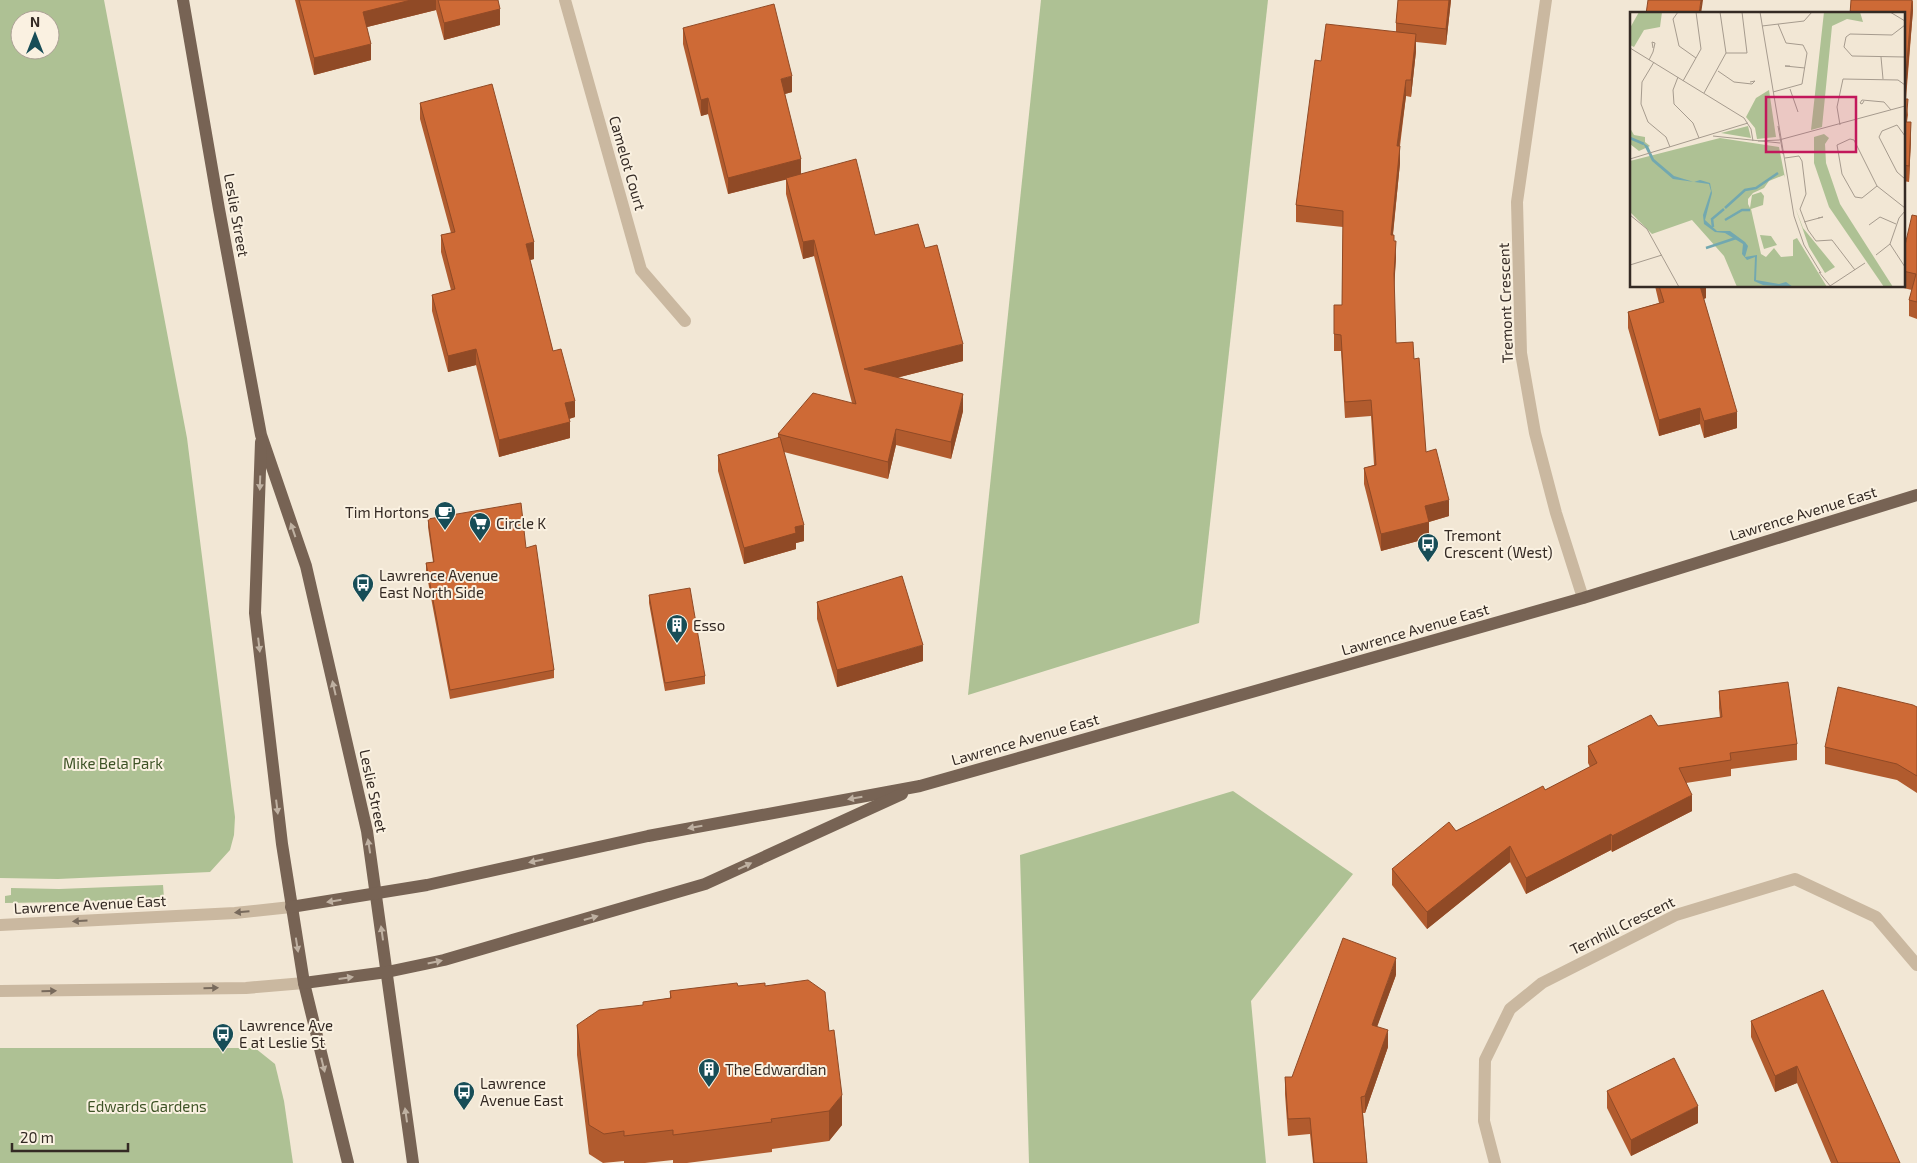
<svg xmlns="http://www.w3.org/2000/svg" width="1917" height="1163" viewBox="0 0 1917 1163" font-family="'Exo 2',sans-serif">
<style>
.green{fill:#aec194;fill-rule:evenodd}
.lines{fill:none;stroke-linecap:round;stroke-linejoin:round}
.minor{stroke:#cab8a0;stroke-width:12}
.major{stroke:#776354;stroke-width:12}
.wall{fill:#b15b2e}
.shaded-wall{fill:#904a26}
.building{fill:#ce6a36;stroke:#904a26}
.oneway{fill:#bfb1a2}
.oneway2{fill:#786a5c}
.labels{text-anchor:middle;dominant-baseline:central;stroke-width:4;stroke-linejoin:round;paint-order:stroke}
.street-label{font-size:15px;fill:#342a24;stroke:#faf1e1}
.poi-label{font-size:15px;fill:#342a24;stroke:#faf1e1;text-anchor:start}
.park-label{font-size:15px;fill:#3e5326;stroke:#faf1e1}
.inset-river{fill:none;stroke:#72a8b0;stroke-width:2.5}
.inset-road{fill:none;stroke:#a69b8e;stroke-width:1}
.view{fill:#c2185b;fill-opacity:0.15;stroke:#c2185b;stroke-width:2.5}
.inset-edge{fill:none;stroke:#342a24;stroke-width:2.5}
</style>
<rect width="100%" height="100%" fill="#f2e7d5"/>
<g class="green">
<path d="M0,0H104L187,438L235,817L234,835L230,850L210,872L58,879L0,878ZM20,20H50V50H20Z"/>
<path d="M1041,0H1268L1199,623L968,695Z"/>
<path d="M1233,791L1353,874L1251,1001L1266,1163H1029L1020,855Z"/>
<path d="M163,885L164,898L122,901L5,903V896L11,895V888L59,889Z"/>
<path d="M0,1048H255L275,1064L284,1101L293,1163H0Z"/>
</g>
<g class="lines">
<g class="minor">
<path d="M565,0L641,270L685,321"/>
<path d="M1546,0L1517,202L1521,353L1535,433L1556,513L1583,598"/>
<path d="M0,925L235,913L291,907"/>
<path d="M0,991L246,988L304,983"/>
<path d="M1495,1163L1484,1121L1485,1060L1510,1009L1542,983L1676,915L1795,879L1876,917L1917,965"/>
</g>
<g class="major">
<path d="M183,0L219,209L261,435L306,566L367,831L413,1163"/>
<path d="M261,442L255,613L282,844L304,983L348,1163"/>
<path d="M291,907L427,885L648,836L920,786L1583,598L1917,495"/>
<path d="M304,983L387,972L444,960L705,884L902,794"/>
</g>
</g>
<g class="wall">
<path d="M295,0H498L500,25L444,40L436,10L367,27L371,60L314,75Z"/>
<path d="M1398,0H1451L1446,45L1416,42V51L1411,97L1406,96L1400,146V163L1393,235L1396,257L1394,285L1396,343L1414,359L1426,452L1449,516L1429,522V538L1381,551L1364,484V468L1374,465L1371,416L1345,418L1341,351H1334V305H1342L1343,227L1296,222V205L1321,61L1396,32V23Z"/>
<path d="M1913,0V10L1906,99L1908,115L1907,122L1911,138L1909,182L1903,181V14Z"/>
<path d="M683,28L792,92L785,94L801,174L875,235L925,248L963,361L896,378L963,411L951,459L896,445L888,479L784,452L804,541L796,543V549L744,564L718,471V455L778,438V434L852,403L814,256L803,259L786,194V179L728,194L708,114L701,116L683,44Z"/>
<path d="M420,103L534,259L530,260L553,351L575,417L569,419L570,438L499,457L476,365L448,372L432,311V295L451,290L441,252V235L451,233L420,119Z"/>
<path d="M1917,216V319L1909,316V300L1912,290L1899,287L1903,286V254Z"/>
<path d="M1655,286H1706V298L1704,299L1737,428L1704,438L1700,424L1659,436L1628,328V312L1659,303Z"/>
<path d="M428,519L526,548L554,670V678L450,699L426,571V563L433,562L428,527Z"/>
<path d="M649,595L705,676V684L665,691L649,603Z"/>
<path d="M817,602L923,661L837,687L817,619Z"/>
<path d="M1719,691L1797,744V760L1731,769V776L1686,783L1692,811L1612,852L1611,850L1526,894L1510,862L1427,929L1392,885V869L1456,831L1545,790L1590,767L1588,763V746L1658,726L1720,718L1719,708Z"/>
<path d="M1917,707V793L1897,780L1825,764V747Z"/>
<path d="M1396,975L1377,1026L1388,1047L1365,1113H1363L1367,1163H1313L1310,1134L1288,1136L1285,1094V1077H1292Z"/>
<path d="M738,986H765L829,1031L842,1125L829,1141L772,1149V1152L687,1163H673V1160L645,1163H624V1161L603,1163L589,1154L577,1055V1025L643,1005V1002L670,998V991Z"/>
<path d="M1751,1021L1900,1163H1831L1797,1083L1775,1092L1751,1037Z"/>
<path d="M1607,1091L1698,1123L1631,1156L1607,1108Z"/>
</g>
<g class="shaded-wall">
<path d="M411,0H436V10L363,28V12Z"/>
<path d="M1449,0H1451L1446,45V29Z"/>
<path d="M1701,0H1703L1701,14H1699Z"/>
<path d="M1912,0L1913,10L1904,115V99Z"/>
<path d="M500,9V25L444,40V23Z"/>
<path d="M1416,34V51L1411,97V80Z"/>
<path d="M371,44V60L314,75V58Z"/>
<path d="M792,76V92L781,95V79Z"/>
<path d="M1406,80V96L1397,162V146Z"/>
<path d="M708,98V114L701,116V100Z"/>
<path d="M1911,122V138L1909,182V166Z"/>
<path d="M1400,146V163L1391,252V235Z"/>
<path d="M801,159V176L728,194V178Z"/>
<path d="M814,240V256L803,259V242Z"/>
<path d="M1396,241V257L1394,291V274Z"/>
<path d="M534,242V259L526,261V244Z"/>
<path d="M1699,286H1706V298L1699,300Z"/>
<path d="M963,344V361L864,386V369Z"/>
<path d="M476,349V365L448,372V356Z"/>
<path d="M963,394V411L951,459V442Z"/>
<path d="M575,401V417L565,420V403Z"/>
<path d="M1700,408V424L1659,436V420Z"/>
<path d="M1737,412V428L1704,438V421Z"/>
<path d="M570,422V438L499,457V440Z"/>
<path d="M896,429V445L888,479V462Z"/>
<path d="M1449,500V516L1425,523V506Z"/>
<path d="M1429,522V538L1381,551V534Z"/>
<path d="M804,525V541L796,543V549L744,564V548L795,527Z"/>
<path d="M923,645V661L837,687V670Z"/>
<path d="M1692,795V811L1612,852V836Z"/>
<path d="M1611,834V850L1526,894V878Z"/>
<path d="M1510,846V862L1427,929V912Z"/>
<path d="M1396,958V975L1372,1041V1025Z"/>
<path d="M1388,1030V1047L1365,1113V1096Z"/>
<path d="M1797,1066V1083L1775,1092V1076Z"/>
<path d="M842,1095V1125L829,1141V1111Z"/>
<path d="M1698,1106V1123L1631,1156V1140Z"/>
</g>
<g class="building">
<path d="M299,0H411L363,12L371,44L314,58Z"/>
<path d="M438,0H498L500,9L444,23Z"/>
<path d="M1398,0H1449L1446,29L1396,23Z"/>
<path d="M1648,0H1701L1699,14H1646Z"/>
<path d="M1851,0H1912L1904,99H1908L1906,122H1911L1909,166L1903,165V14H1850Z"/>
<path d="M774,4L792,76L781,79L801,159L728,178L708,98L701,100L683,28Z"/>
<path d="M1326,24L1416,34L1411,80H1406L1397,146H1400L1391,235H1394V241H1396L1394,274L1396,343L1413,342L1414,359L1419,358L1426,452L1436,449L1449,500L1425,506L1429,522L1381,534L1364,468L1376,465L1371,400L1345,402L1341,335L1334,334V305H1342L1343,211L1296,205L1315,60L1321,61Z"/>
<path d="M492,84L534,242L526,244L553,351L561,349L575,401L565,403L570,422L499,440L476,349L448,356L432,295L455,289L441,235L455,232L420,103Z"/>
<path d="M856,159L875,235L918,224L925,248L937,245L963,344L864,369L963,394L951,442L896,429L888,462L778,434L813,393L856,404L814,240L803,242L786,178Z"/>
<path d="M1912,215L1917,216V302L1909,300L1916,274L1903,271V254Z"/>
<path d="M1659,286H1700L1737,412L1704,421L1700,408L1659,420L1628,312L1664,302Z"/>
<path d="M780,437L804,525L795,527L796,533L744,548L718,455Z"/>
<path d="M521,503L526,548L536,545L554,670L450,690L426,563L434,562L428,519Z"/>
<path d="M902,576L923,645L837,670L817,602Z"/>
<path d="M690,588L705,676L665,683L649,595Z"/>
<path d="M1788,682L1797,744L1730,753L1731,760L1679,768L1692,795L1612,836L1611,834L1526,878L1510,846L1427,912L1392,869L1449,822L1456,831L1543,786L1545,790L1597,763L1588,746L1651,715L1658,726L1722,717L1719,691Z"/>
<path d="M1838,687L1913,705L1917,707V776L1897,764L1825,747Z"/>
<path d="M1343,938L1396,958L1372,1025L1388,1030L1365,1096L1361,1097L1367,1163H1314L1310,1118L1288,1119L1285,1077H1292Z"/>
<path d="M808,980L825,992L829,1031L834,1030L842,1095L829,1111L771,1119L772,1122L673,1135V1130L624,1136V1131L604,1134L589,1125L577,1025L599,1010L643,1005V1002L671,998L670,991L737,983L738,986L765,983V986Z"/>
<path d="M1823,990L1900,1163H1838L1797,1066L1775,1076L1751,1021Z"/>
<path d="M1674,1058L1698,1106L1631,1140L1607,1091Z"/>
</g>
<defs><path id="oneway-solid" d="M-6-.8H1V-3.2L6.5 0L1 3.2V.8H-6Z" transform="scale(1.25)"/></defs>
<g class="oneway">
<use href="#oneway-solid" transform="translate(260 483) rotate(92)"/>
<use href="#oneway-solid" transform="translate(293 530) rotate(-109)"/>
<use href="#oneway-solid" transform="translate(259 645) rotate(83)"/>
<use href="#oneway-solid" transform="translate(334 688) rotate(-103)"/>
<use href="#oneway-solid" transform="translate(855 798) rotate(170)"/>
<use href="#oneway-solid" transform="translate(277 807) rotate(83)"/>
<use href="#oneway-solid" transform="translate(695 827) rotate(170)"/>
<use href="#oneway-solid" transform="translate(369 846) rotate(-99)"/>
<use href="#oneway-solid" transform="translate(536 861) rotate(168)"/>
<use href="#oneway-solid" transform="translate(745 866) rotate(-25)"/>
<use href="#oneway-solid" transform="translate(334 901) rotate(171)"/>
<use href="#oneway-solid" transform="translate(591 918) rotate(-16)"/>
<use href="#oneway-solid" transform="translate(382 933) rotate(-98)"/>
<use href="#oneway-solid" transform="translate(297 945) rotate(81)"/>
<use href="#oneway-solid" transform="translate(435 962) rotate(-12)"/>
<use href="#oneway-solid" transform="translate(346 978) rotate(-8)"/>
<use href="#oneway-solid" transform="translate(323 1065) rotate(76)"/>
<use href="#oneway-solid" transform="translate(406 1115) rotate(-98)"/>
</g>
<g class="oneway2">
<use href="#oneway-solid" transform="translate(242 912) rotate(175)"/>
<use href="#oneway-solid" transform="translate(80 921) rotate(177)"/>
<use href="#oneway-solid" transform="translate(211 988) rotate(-1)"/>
<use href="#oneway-solid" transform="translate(49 991) rotate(-1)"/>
</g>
<defs>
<g id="cafe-pin" transform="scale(1.125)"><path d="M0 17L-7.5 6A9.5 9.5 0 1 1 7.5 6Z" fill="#174d57" stroke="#faf1e1"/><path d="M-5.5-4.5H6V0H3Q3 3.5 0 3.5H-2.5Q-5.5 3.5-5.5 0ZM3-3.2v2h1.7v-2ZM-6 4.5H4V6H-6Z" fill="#fff"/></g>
<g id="supermarket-pin" transform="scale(1.125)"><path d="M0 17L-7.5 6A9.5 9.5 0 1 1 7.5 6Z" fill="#174d57" stroke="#faf1e1"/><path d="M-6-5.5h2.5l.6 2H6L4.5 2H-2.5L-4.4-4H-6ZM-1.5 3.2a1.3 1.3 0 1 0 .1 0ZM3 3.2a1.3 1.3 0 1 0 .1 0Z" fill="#fff"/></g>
<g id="bus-pin" transform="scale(1.125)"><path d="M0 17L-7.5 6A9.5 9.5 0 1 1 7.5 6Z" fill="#174d57" stroke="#faf1e1"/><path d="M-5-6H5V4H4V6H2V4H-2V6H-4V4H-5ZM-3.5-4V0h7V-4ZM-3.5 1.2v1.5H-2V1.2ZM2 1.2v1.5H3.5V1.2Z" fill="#fff"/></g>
<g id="building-pin" transform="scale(1.125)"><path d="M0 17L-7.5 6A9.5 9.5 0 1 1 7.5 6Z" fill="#174d57" stroke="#faf1e1"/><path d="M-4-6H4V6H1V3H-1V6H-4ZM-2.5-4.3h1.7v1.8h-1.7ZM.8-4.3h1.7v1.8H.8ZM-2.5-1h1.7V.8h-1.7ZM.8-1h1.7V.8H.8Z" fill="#fff"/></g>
</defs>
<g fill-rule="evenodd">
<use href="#cafe-pin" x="445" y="512"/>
<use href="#supermarket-pin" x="480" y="523"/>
<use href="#bus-pin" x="1428" y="544"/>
<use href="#bus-pin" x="363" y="584"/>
<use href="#building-pin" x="677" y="625"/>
<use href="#bus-pin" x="223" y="1034"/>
<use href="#building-pin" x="709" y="1069"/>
<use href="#bus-pin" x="464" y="1092"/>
</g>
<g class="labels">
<g class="street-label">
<text transform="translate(628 163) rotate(74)">Camelot Court</text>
<text transform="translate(237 215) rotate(80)">Leslie Street</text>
<text transform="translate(1505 303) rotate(-92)">Tremont Crescent</text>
<text transform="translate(1803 513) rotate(-17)">Lawrence Avenue East</text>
<text transform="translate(1415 629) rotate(-16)">Lawrence Avenue East</text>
<text transform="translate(1025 739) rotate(-16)">Lawrence Avenue East</text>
<text transform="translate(374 791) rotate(78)">Leslie Street</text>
<text transform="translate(90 904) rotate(-3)">Lawrence Avenue East</text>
<text transform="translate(1622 925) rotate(-26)">Ternhill Crescent</text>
</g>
<g class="poi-label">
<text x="429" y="512" text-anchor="end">Tim Hortons</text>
<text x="496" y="523">Circle K</text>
<text x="1444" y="535">Tremont<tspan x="1444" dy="17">Crescent (West)</tspan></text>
<text x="379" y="575">Lawrence Avenue<tspan x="379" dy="17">East North Side</tspan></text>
<text x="693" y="625">Esso</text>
<text x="239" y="1025">Lawrence Ave<tspan x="239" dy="17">E at Leslie St</tspan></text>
<text x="725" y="1069">The Edwardian</text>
<text x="480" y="1083">Lawrence<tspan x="480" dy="17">Avenue East</tspan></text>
</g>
<g class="park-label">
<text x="113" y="763">Mike Bela Park</text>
<text x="147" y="1106">Edwards Gardens</text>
</g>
</g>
<g transform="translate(1630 12)">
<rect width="275" height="275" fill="#f2e7d5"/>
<path d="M9,0H32L30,15L14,18L4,35L0,33V16ZM194,0H230L233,10L217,7L202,14L192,115L181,118ZM139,78L146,125L127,127L125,116L116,105L126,86ZM118,114L121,126L91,121ZM0,116L4,123L15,125V130L20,134L9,139L0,132ZM194,122L199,126L195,132L196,151L210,192L263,275H254L199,195L184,151V125ZM90,126L149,135L155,166L154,163L139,169L134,176L123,181L118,187V192L120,196L122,183L131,180L134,184L133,193L121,197L131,242L136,245L144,236L151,245L163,244V228L167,226L197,275H107L94,244L62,208L22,222L0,200V149ZM165,195L173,216L205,255L195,261L179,235ZM130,223L141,224L147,233L134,237Z" fill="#aec194"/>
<path d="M13,131L18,134L24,147L44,164L64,170L70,168L80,171L82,181L75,208L87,219H100L115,230L118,234L115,245L127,243L126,268L149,272L156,270L163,275L133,273L124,269L125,245L117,248L112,242L113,232L95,221L85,220L74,212L73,203L81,179L79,172L43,167L22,149Z" fill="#72a8b0"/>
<path class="inset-river" d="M0,126L14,132M95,196L115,178L126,176L148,161M95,208L112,198H120M83,215L82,207L94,197M76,236L106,226"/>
<path class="inset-road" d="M48,0L43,7L49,34L66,46M130,0L164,204L174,233L191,261M260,0L275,9M275,13L262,23L220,22L216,25L214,35L222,44L275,45M132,14L174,9L182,0M0,36L114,106L121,117L123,129M96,41H117L112,0M251,45L253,67M19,48L23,40L25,31L22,30L23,36M24,50L12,70L11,92L18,110L36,125L40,135M160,54H155L175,56M88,59L104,70L122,72L125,69L120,70M48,65L43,78L44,92L63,111L69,126M53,69L71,37L66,0M160,77L168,100M143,80L172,72L177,41L173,33L156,31L148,12M74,81L96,41L90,0M234,89L232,92L230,91L232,88L254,90L261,98M210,113L207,95L213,67L268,68L275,73M148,114L153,142M83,124L150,131M275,124L267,113L252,119L249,125L267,160L275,167M149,128L275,94M128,129L149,128M155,146L169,144L172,149L176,182L170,197L178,218L186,229L202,228L225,258M0,147L118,111M247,174L232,186L225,185L212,162L207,133L220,127L224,128L247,174L275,196M0,203L17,217L49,275M174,210L193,205L188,206M239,213L250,205L266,212M260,232L275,255M246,243L260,232L269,206L275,199M0,253L32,243M189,260L201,275M200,274L235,251"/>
<path class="view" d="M136,85H226V140H136Z"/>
<rect width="275" height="275" class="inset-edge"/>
</g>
<g transform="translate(35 35)"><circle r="24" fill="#faf1e1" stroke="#aba195"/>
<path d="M0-4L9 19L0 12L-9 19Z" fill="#174d57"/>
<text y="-8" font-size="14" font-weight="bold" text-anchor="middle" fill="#342a24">N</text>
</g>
<path d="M12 1143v8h116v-8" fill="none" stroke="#342a24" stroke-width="2.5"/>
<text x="20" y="1143" font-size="15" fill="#342a24" stroke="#faf1e1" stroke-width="4" paint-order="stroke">20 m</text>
</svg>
